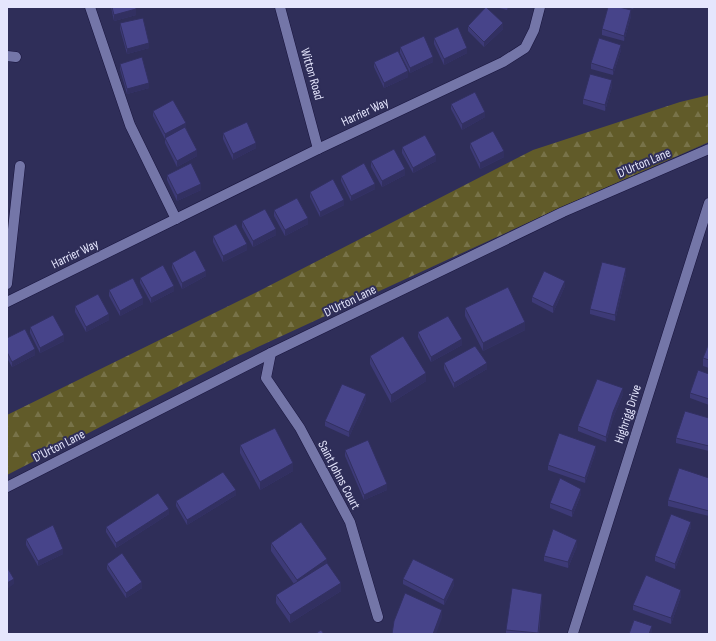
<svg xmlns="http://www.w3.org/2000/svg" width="716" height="641" viewBox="0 0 716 641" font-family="'Sofia Sans Condensed',sans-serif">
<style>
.forest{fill:url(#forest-firs)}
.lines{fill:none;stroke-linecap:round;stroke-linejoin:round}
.minor-casing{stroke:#18143d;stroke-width:11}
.minor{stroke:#7476a8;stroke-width:10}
.wall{fill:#3d3a77}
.shaded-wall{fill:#323061}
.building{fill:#47448a;stroke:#323061}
.labels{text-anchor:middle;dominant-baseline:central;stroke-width:4;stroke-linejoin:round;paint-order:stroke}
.street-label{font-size:13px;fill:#e5e6fd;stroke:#2f2e59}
</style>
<defs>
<pattern id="forest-firs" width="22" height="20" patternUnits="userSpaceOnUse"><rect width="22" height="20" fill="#615b29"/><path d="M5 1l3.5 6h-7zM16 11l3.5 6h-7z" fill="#787349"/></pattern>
</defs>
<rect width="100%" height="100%" fill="#2f2e59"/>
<path class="forest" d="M709,95V142L564,206L232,359L7,475V415L259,291L533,150L680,102Z"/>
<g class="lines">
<g class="minor-casing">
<g id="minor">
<path d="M90,7L130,125L176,219"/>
<path d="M280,7L318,149"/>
<path d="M7,56L16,57"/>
<path d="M7,284L20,166"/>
<path d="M7,302L318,149L503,62L525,48L534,30L540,7"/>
<path d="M271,353L266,378L300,428L350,522L378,617"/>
<path d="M7,487L271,353L563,212L709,149"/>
<path d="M573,633L709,203"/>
</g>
</g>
<use href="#minor" class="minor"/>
</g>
<g class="wall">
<path d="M111,7H136V15L114,21Z"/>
<path d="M495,7H508L507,10Z"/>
<path d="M627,7H634L633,9Z"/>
<path d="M631,16L624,41L602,35V29Z"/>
<path d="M120,23L149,48L127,54L120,29Z"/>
<path d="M468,26L503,29L484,47L468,31Z"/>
<path d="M434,38L467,53L444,65L434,44Z"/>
<path d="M400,47L433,62L410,73L400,53Z"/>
<path d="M621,50L613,75L591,69V63Z"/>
<path d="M374,62L408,77L384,88L374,67Z"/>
<path d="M120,64L149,88L127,94L120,69Z"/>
<path d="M612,86L605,111L583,104V99Z"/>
<path d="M451,104L485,117L462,130L451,109Z"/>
<path d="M153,111L186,128L197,156L177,167L165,143V139L153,116Z"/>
<path d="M223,133L256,148L233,160L223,139Z"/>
<path d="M470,143L504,157L480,169L470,148Z"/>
<path d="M402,147L436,161L413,173L402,153Z"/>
<path d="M371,161L405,175L382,187L371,167Z"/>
<path d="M167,175L201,190L177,201L167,180Z"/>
<path d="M341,176L375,189L351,201L341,181Z"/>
<path d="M310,192L344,205L320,217L310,197Z"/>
<path d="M274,210L308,224L285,236L274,216Z"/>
<path d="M242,221L276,235L253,247L242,227Z"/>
<path d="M213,236L247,250L223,262L213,242Z"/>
<path d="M172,263L206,276L182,289L172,268Z"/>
<path d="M626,274L615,321L590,314V309Z"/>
<path d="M140,278L174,291L151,303L140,283Z"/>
<path d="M565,286L553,313L532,302V297Z"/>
<path d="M109,290L143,304L120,316L109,296Z"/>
<path d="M75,306L109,320L86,332L75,312Z"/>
<path d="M465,308L525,330L483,351L465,316Z"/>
<path d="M30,327L64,341L40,353L30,333Z"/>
<path d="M418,332L462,345L431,362L418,337Z"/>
<path d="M7,338L35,355L12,367L7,358Z"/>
<path d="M709,343V368L703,366V358Z"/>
<path d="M370,356L426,381L391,403L370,364Z"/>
<path d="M444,363L487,369L454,388L444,369Z"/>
<path d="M709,374V405L690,398V393Z"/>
<path d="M623,394L613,418L606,442L578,431V426Z"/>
<path d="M366,400L349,437L325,426V421Z"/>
<path d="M709,418V451L676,443V438Z"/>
<path d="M240,445L293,471L260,490L240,453Z"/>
<path d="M345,450L387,490L364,500L345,456Z"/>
<path d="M596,451L585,483L548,470V465Z"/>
<path d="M709,478V516L668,506V500Z"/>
<path d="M581,494L572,517L550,508V503Z"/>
<path d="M236,495L187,525L176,506V501Z"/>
<path d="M169,514L116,548L106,532V527Z"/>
<path d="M691,527L675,569L655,561V556Z"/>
<path d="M26,539L63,554L38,566L26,545Z"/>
<path d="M271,543L327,563L341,591L290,623L276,603V595L294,584L271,551Z"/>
<path d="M577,546L568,568L544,561V556Z"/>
<path d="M107,564L142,588L126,598L107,569Z"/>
<path d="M403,579L454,585L444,605L403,584Z"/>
<path d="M681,596L671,624L633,610V605Z"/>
<path d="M542,599L539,634H506V630Z"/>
</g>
<g class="shaded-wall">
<path d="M136,9V15L114,21V15Z"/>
<path d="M631,10V16L624,41V36Z"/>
<path d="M503,23V29L484,47V42Z"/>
<path d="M149,43V48L127,54V49Z"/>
<path d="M621,45V50L613,75V70Z"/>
<path d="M467,48V53L444,65V59Z"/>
<path d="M433,57V62L410,73V68Z"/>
<path d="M408,71V77L384,88V83Z"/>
<path d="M612,80V86L605,111V105Z"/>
<path d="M149,83V88L127,94V89Z"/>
<path d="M485,112V117L462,130V124Z"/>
<path d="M186,123V129L165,140V134Z"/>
<path d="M256,143V148L233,160V154Z"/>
<path d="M197,150V156L177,167V161Z"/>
<path d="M504,151V157L480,169V163Z"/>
<path d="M436,155V161L413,173V168Z"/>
<path d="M405,169V175L382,187V181Z"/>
<path d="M201,184V190L177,201V195Z"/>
<path d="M375,184V189L351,201V196Z"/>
<path d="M344,200V205L320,217V212Z"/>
<path d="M308,218V224L285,236V230Z"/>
<path d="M276,229V235L253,247V241Z"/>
<path d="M247,244V250L223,262V256Z"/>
<path d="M626,268V274L615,321V315Z"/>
<path d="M206,271V276L182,289V283Z"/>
<path d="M565,281V286L553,313V307Z"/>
<path d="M174,286V291L151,303V298Z"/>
<path d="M143,298V304L120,316V311Z"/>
<path d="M109,314V320L86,332V327Z"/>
<path d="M525,322V330L483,351V343Z"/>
<path d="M64,335V341L40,353V348Z"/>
<path d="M462,339V345L431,362V357Z"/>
<path d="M35,349V355L12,367V362Z"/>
<path d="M487,363V369L454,388V383Z"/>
<path d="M426,373V381L391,403V395Z"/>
<path d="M623,388V394L613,418L606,442V437L613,412Z"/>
<path d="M366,394V400L349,437V432Z"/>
<path d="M596,446V451L585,483V478Z"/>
<path d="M293,463V471L260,490V482Z"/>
<path d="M387,484V490L364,500V495Z"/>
<path d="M581,489V494L572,517V511Z"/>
<path d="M236,490V495L187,525V520Z"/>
<path d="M169,509V514L116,548V543Z"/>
<path d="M691,522V527L675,569V564Z"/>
<path d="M577,540V546L568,568V562Z"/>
<path d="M63,549V554L38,566V561Z"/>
<path d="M327,559V567L297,588V580Z"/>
<path d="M14,579V584L7,589V583Z"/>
<path d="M454,579V585L444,605V600Z"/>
<path d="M142,582V588L126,598V593Z"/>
<path d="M341,583V591L290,623V615Z"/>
<path d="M681,590V596L671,624V618Z"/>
<path d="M542,594V599L538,634V633Z"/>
<path d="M442,610V618L436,634H433Z"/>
<path d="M652,626V632L651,634H649Z"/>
</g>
<g class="building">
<path d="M112,7H136V9L114,15Z"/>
<path d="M486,7L503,23L484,42L468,26Z"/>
<path d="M608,7H619L631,10L624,36L602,29Z"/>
<path d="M143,18L149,43L127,49L120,23Z"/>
<path d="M458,27L467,48L444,59L434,38Z"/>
<path d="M424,36L433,57L410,68L400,47Z"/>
<path d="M599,38L621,45L613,70L591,63Z"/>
<path d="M398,51L408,71L384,83L374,62Z"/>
<path d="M142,57L149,83L127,89L120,64Z"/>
<path d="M590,74L612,80L605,105L583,99Z"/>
<path d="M475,92L485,112L462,124L451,104Z"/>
<path d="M173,100L186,123L165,134L153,111Z"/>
<path d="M247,122L256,143L233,154L223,133Z"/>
<path d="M185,127L197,150L177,161L165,138Z"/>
<path d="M493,131L504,151L480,163L470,143Z"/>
<path d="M425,135L436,155L413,168L402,147Z"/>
<path d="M394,149L405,169L382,181L371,161Z"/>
<path d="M191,163L201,184L177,195L167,175Z"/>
<path d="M364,163L375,184L351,196L341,176Z"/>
<path d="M333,179L344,200L320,212L310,192Z"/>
<path d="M297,198L308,218L285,230L274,210Z"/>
<path d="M265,209L276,229L253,241L242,221Z"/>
<path d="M236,224L247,244L223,256L213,236Z"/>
<path d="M195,250L206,271L182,283L172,263Z"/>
<path d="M602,262L626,268L615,315L590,309Z"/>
<path d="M163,265L174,286L151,298L140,278Z"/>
<path d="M544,271L565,281L553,307L532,297Z"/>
<path d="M133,278L143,298L120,311L109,290Z"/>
<path d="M508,287L525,322L483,343L465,308Z"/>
<path d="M98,294L109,314L86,327L75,306Z"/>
<path d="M53,315L64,335L40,348L30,327Z"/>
<path d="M448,316L462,339L431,357L418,332Z"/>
<path d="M25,329L35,349L12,362L7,352V338Z"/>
<path d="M403,336L426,373L391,395L370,356Z"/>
<path d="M709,343V360L703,358Z"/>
<path d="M475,346L487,363L454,383L444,363Z"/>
<path d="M698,370L709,374V399L690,393Z"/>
<path d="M597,379L623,388L613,412L606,437L578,426Z"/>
<path d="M342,384L366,394L349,432L325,421Z"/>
<path d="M685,411L709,418V446L676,438Z"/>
<path d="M275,428L293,463L260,482L240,445Z"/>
<path d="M559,433L596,446L585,478L548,465Z"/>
<path d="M368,440L387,484L364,495L345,450Z"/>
<path d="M679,468L709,478V511L668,500Z"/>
<path d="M223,472L236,490L187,520L176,501Z"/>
<path d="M560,478L581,489L572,511L550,503Z"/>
<path d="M158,493L169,509L116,543L106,527Z"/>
<path d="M671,514L691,522L675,564L655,556Z"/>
<path d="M301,522L327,559L297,580L271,543Z"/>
<path d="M53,525L63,549L38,561L26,539Z"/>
<path d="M553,529L577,540L568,562L544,556Z"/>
<path d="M122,553L142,582L126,593L107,564Z"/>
<path d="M413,559L454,579L444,600L403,579Z"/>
<path d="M327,563L341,583L290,615L276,595Z"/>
<path d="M7,567L14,579L7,583Z"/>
<path d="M646,575L681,590L671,618L633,605Z"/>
<path d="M512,588L542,594L538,633L506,630Z"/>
<path d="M405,593L442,610L433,634H392L394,621Z"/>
<path d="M634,620L652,626L649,634H629Z"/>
<path d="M321,630L324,634H315Z"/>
</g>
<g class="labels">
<g class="street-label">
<text transform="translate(312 74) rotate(74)">Witton Road</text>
<text transform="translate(365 112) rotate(-25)">Harrier Way</text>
<text transform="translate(644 163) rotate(-23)">D'Urton Lane</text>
<text transform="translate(75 254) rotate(-26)">Harrier Way</text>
<text transform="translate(350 301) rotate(-26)">D'Urton Lane</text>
<text transform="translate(628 414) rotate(-72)">Highrigg Drive</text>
<text transform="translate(59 446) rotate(-27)">D'Urton Lane</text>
<text transform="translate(339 475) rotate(62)">Saint Johns Court</text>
</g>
</g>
<rect width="716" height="641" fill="none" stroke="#e5e6fd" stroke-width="16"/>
</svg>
